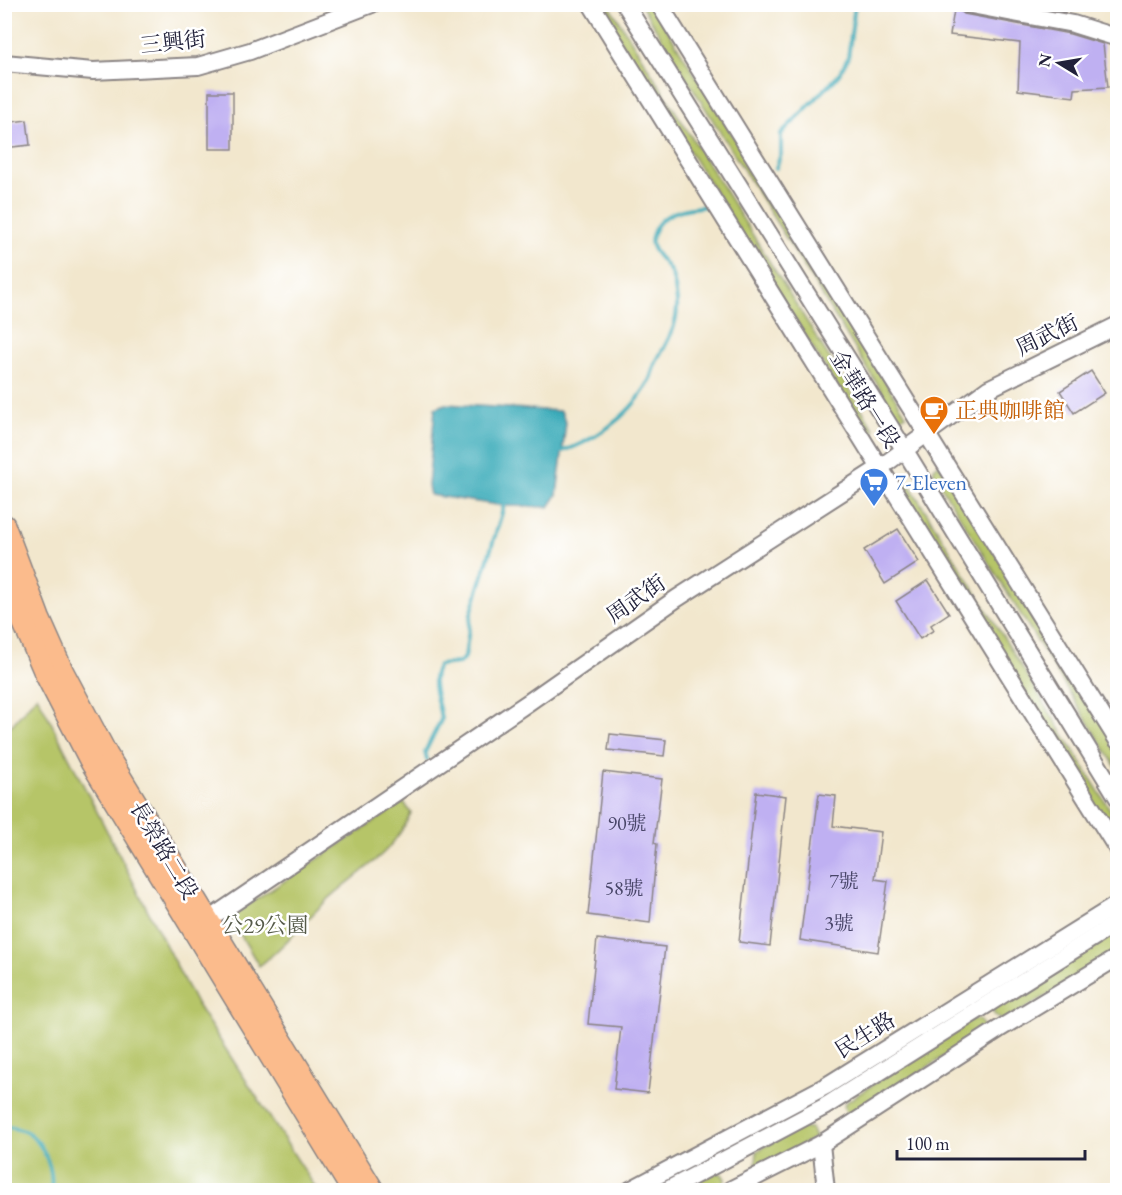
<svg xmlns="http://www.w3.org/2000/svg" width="1122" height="1195" viewBox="0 0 1122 1195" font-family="'EB Garamond','Noto Serif TC',serif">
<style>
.green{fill:#b6c567;stroke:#6c7451;stroke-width:1.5}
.water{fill:#3babb9;stroke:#2e667a;stroke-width:1.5}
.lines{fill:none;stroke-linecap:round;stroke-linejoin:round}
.stream{stroke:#3babb9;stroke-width:4}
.building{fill:#bfb0f2}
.minor-casing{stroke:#8a8484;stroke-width:20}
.major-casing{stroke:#8a8484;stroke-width:24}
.minor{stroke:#fff;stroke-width:16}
.major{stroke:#fbbb8c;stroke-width:21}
.labels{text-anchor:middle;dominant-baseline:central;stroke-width:5;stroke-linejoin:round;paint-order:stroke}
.number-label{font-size:20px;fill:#494669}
.street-label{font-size:22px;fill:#22223b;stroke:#fff}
.food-label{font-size:22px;fill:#c56008;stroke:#fff;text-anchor:start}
.shop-label{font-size:22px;fill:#366cbe;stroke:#fff;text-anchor:start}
.park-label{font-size:22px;fill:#565b4a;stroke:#fff}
</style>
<rect width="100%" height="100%" fill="#fff"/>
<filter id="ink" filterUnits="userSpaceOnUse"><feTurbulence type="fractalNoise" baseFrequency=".0167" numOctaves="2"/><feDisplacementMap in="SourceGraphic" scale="12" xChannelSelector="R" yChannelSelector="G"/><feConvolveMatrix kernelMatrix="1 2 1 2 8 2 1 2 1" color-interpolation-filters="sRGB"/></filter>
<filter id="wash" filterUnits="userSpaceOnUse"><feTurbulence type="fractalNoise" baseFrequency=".008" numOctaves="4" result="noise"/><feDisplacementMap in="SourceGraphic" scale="24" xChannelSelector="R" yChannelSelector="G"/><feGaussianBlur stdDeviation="1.35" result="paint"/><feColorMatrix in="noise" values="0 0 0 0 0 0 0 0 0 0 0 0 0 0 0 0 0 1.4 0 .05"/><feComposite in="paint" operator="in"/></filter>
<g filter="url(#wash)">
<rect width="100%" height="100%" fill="#f2e7cd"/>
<g class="green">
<path d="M598,5H609L874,429L873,433L868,436Z"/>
<path d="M641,5H652L906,415L901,418L897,416Z"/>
<path d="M939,464L1117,746V769L934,475V468Z"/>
<path d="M906,482L909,484L1117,821V843L900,486Z"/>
<path d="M37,695L194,1000L317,1190H5V724L12,725Z"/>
<path d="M404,802L411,813C392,857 355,873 322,905C301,925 282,949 259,966L230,917Z"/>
<path d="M1117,927V954L1004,1021L995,1016L992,1009Z"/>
<path d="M972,1019L980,1020L985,1030L849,1118L844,1107L845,1103Z"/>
<path d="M799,1127L811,1128L815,1138L759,1167L756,1163L757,1151Z"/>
<path d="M716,1172L722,1174L725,1179L722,1190H678Z"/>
</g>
<path class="water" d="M446,404L561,411L566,423L557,495L549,507L504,506L430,495L428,486L435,408Z"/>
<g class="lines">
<g class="stream">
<path d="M776,168L781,154V134L838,76L848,58L855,4"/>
<path d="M560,452C593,442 628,417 646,387C651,380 652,370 656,362C669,339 681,321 676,294C675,286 674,278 670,271C663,258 646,250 653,233C661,211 687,208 707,206"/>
<path d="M427,760L425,752L441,720C440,703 427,681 439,665L459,663L465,657L471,614L505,503"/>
<path d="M4,1126C12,1128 22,1129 28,1133C45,1144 54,1172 51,1190"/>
</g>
</g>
<g id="blocks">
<g class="building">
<path d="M955,4L964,14L1070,34L1103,44L1108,87L1075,89L1074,97L1018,90L1020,43L950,35Z"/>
<path d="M1026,4H1066L1065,12Z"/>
<rect x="209" y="92" width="24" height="57"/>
<path d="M27,120L30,145L4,148V123Z"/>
<path d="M1091,371L1105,393L1074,413L1060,391Z"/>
<path d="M898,529L919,562L885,584L864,550Z"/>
<path d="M928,580L949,613L931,625L934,630L920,639L896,601Z"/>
<path d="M610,734L666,740L664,756L608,750Z"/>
<path d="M603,772L662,779L654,843L657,844L650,923L588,915Z"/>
<path d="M756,792L786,796L770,946L739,942Z"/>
<path d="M819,794L836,796L833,826L881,832L875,879L888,881L878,952L800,940Z"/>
<path d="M597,939L665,947L648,1093L614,1089L621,1027L588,1024Z"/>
</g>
</g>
</g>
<g filter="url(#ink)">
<use href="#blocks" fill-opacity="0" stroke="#8a8484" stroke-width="1.5"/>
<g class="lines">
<g class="minor-casing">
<g id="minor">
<path d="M591,4L1118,850"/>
<path d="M625,4L904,449L1118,798"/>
<path d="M659,4L1118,741"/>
<path d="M966,4L1073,24L1118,38"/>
<path d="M4,63L93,71L198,66L250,51L372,4"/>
<path d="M198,927L529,702L676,599L881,467L988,389L1118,325"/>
<path d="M821,1144L826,1190"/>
<path d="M630,1190L826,1086L1118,904"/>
<path d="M667,1190L824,1107L1118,922"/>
<path d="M730,1190L821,1144L999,1029L1118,957"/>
</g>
</g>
<g class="major-casing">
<g id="major">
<path d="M4,525L39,618L63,672L107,755L373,1190"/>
<path d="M4,577L46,675L91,762L352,1190"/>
</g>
</g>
<use href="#minor" class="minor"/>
<use href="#major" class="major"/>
</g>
</g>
<defs>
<g id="cafe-pin" transform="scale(1.5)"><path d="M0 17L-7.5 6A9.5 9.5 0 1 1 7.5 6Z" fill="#e8710a" stroke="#fff"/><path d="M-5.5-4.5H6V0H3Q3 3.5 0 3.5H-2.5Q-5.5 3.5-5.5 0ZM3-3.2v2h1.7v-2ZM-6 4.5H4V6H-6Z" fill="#fff"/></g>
<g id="supermarket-pin" transform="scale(1.5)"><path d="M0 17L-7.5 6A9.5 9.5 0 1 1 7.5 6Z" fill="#3f7fe0" stroke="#fff"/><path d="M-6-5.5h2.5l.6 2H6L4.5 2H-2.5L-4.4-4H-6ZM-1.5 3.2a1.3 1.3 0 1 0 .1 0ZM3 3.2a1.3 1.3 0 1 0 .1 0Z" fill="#fff"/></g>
</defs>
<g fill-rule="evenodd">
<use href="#cafe-pin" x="934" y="410"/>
<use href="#supermarket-pin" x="874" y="482"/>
</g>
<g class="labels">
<g class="number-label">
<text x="627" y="823">90號</text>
<text x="844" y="881">7號</text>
<text x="624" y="888">58號</text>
<text x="839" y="923">3號</text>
</g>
<g class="street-label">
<text transform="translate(173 42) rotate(-6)">三興街</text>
<text transform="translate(1047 335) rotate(-26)">周武街</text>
<text transform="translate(865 399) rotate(58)">金華路一段</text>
<text transform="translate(636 599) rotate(-35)">周武街</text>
<text transform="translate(164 850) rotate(59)">長榮路二段</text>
<text transform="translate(865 1035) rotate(-32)">民生路</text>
</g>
<g class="food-label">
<text x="955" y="410">正典咖啡館</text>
</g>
<g class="shop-label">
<text x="895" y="482">7-Eleven</text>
</g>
<g class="park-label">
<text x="265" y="925">公29公園</text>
</g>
</g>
<rect width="1122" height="1195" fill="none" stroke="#fff" stroke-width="24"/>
<g transform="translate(1059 63) rotate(281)" stroke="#ffffff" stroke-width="4.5" paint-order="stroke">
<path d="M0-4.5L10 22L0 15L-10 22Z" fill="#22223b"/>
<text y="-9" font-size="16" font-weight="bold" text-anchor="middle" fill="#22223b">N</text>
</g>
<path d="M897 1150v9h188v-9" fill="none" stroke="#22223b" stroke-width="3"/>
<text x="906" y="1150" font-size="18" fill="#22223b" stroke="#ffffff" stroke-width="4.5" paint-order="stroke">100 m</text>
</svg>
